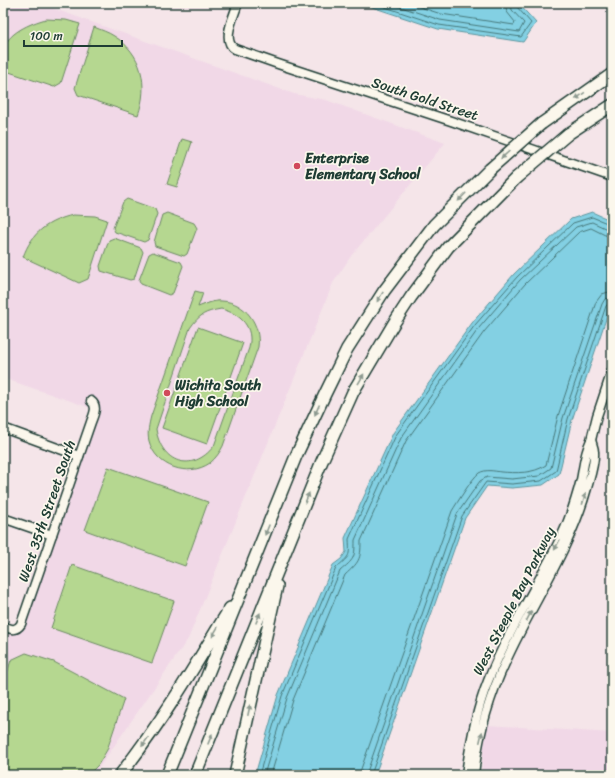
<svg xmlns="http://www.w3.org/2000/svg" width="615" height="778" viewBox="0 0 615 778" font-family="Sriracha,sans-serif">
<style>
.built{fill:#f1d8e7}
.green{fill:#b5d790;stroke:#6a8a62;fill-rule:evenodd}
.water{fill:#83d0e3;stroke:#5b959d}
.lines{fill:none;stroke-linecap:round;stroke-linejoin:round}
.shore{stroke:#47787a;stroke-width:1}
.minor-casing{stroke:#1f3d34;stroke-width:11}
.highway-casing{stroke:#1f3d34;stroke-width:14}
.minor{stroke:#fbf7ec;stroke-width:8}
.highway{stroke:#fbf7ec;stroke-width:11}
.highway-bridge-casing{stroke:#1f3d34;stroke-width:14;stroke-linecap:butt}
.highway-bridge{stroke:#fbf7ec;stroke-width:11}
.oneway{fill:#8d9a90}
.poi-dot{fill:#d1495b;stroke:#fbf7ec;stroke-width:1.5}
.labels{text-anchor:middle;dominant-baseline:central;stroke-width:3.5;stroke-linejoin:round;paint-order:stroke}
.street-label{font-size:14px;fill:#1f3d34;stroke:#fbf7ec}
.poi-label{font-size:14px;font-weight:bold;fill:#1f3d34;stroke:#fbf7ec;text-anchor:start}
</style>
<rect width="100%" height="100%" fill="#f5e5e9"/>
<filter id="ink" filterUnits="userSpaceOnUse"><feTurbulence type="fractalNoise" baseFrequency=".025" numOctaves="2"/><feDisplacementMap in="SourceGraphic" scale="8" xChannelSelector="R" yChannelSelector="G"/><feConvolveMatrix kernelMatrix="1 2 1 2 8 2 1 2 1" color-interpolation-filters="sRGB"/></filter>
<g filter="url(#ink)">
<g class="built">
<path d="M3,3H38L294,94L326,100L445,143L351,256L333,283L188,639L94,775H3V632L13,635L19,633L24,627L100,411L3,378Z"/>
<path d="M486,725L612,733V775H481Z"/>
</g>
<g class="green">
<path d="M46,19L66,20L80,24L61,83L54,87L3,70C3,64 2,57 3,51C6,33 31,23 46,19Z"/>
<path d="M94,27C101,30 108,32 114,36C142,53 149,85 138,115L78,95L75,88Z"/>
<path d="M182,139L192,142L177,187L167,184Z"/>
<path d="M127,199L155,209L157,214L148,240L144,242L115,232L113,228L123,202Z"/>
<path d="M167,213L194,223L197,228L187,254L184,256L155,246L154,242L162,215Z"/>
<path d="M73,215L95,216L107,220L88,279L79,283L23,257C32,232 48,221 73,215Z"/>
<path d="M114,238L141,248L143,252L134,279L130,280L101,271L100,266L109,240Z"/>
<path d="M153,252L181,262L183,266L173,293L169,295L141,284L139,280L149,254Z"/>
<path d="M195,291L203,293L198,307C206,304 214,300 222,301C246,302 261,325 258,347L223,446C220,452 216,458 210,463C188,478 156,467 149,441C147,433 149,424 151,416ZM221,309C241,314 254,327 249,348L214,446C192,474 161,463 156,429L190,328C200,314 205,312 221,309Z"/>
<path d="M198,327L243,343L207,444L162,428Z"/>
<path d="M108,467L208,502L185,566L85,530Z"/>
<path d="M72,565L174,601L152,663L51,628Z"/>
<path d="M26,653L54,662L124,699L107,750L98,765L91,772L86,775H14L3,771V687L11,660Z"/>
</g>
<g class="water">
<path d="M360,3H518L536,23L523,42L438,29Z"/>
<path d="M592,212L612,221V301L572,420L559,474L543,485L512,488L487,486L465,518L375,775H255L278,695L333,565L341,559L346,552L345,538L393,433L472,323L514,274L571,219Z"/>
</g>
<g class="lines">
<g class="shore">
<path d="M373,3L439,25L521,37L531,23L517,7L516,3"/>
<path d="M389,3L440,20L519,32L524,23L512,10L511,3"/>
<path d="M408,3L441,14L514,25L515,22L507,12L505,3"/>
<path d="M259,775L282,696L336,568C350,555 350,558 349,539L396,435L475,325L517,277L573,223L592,217L612,225"/>
<path d="M264,775L287,698L340,571C354,559 355,559 355,540L401,438L479,328L520,280L576,227L592,222L607,229L612,230"/>
<path d="M271,775L293,700L345,575C359,562 361,560 361,541L406,441L484,332L525,284L579,232L591,228L605,235L612,236"/>
<path d="M360,775L361,769L452,511C457,503 472,478 479,473C486,469 494,471 501,472C516,473 533,474 546,465L558,416L596,302L602,294L612,291"/>
<path d="M366,775L457,514L480,481L487,477L512,479L539,476L551,468L563,418L602,304L605,299L612,298"/>
<path d="M371,775L462,516L486,482L512,484L541,481L556,471L568,419L606,306L609,303H612"/>
</g>
<g class="minor-casing">
<g id="minor">
<path d="M238,3C234,16 221,41 235,49L278,64L451,121L612,177"/>
<path d="M3,428L79,456"/>
<path d="M591,440L597,416L612,371"/>
<path d="M3,518L52,535"/>
<path d="M3,626C10,629 16,632 21,624L91,422C94,414 98,406 91,401"/>
<path d="M466,775C470,743 476,711 488,681C508,630 539,584 562,535C570,518 576,499 581,480C584,465 584,455 591,440C592,444 594,448 594,452C595,463 590,477 587,488C570,550 532,603 506,661C489,697 478,736 474,775"/>
</g>
</g>
<g class="highway-casing">
<g id="highway">
<path d="M541,124L612,74"/>
<path d="M568,134L612,105"/>
<path d="M120,775C162,722 195,666 230,608"/>
<path d="M167,775L296,456L325,394L347,349L384,291L434,225L490,169"/>
<path d="M195,775L322,461L353,392L394,323L411,297L448,247L516,178"/>
<path d="M235,775L277,586"/>
</g>
</g>
<use href="#minor" class="minor"/>
<use href="#highway" class="highway"/>
<g class="highway-bridge-casing">
<g id="highway-bridge">
<path d="M490,169L541,124"/>
<path d="M516,178L568,134"/>
</g>
</g>
<use href="#highway-bridge" class="highway-bridge"/>
</g>
<defs><path id="oneway-solid" d="M-6-.8H1V-3.2L6.5 0L1 3.2V.8H-6Z"/></defs>
<g class="oneway">
<use href="#oneway-solid" transform="translate(580 96) rotate(144)"/>
<use href="#oneway-solid" transform="translate(505 155) rotate(138)"/>
<use href="#oneway-solid" transform="translate(462 197) rotate(134)"/>
<use href="#oneway-solid" transform="translate(380 297) rotate(122)"/>
<use href="#oneway-solid" transform="translate(361 379) rotate(-60)"/>
<use href="#oneway-solid" transform="translate(317 410) rotate(114)"/>
<use href="#oneway-solid" transform="translate(307 498) rotate(-68)"/>
<use href="#oneway-solid" transform="translate(584 499) rotate(-73)"/>
<use href="#oneway-solid" transform="translate(267 530) rotate(112)"/>
<use href="#oneway-solid" transform="translate(557 545) rotate(118)"/>
<use href="#oneway-solid" transform="translate(529 616) rotate(-62)"/>
<use href="#oneway-solid" transform="translate(258 618) rotate(-68)"/>
<use href="#oneway-solid" transform="translate(215 632) rotate(120)"/>
<use href="#oneway-solid" transform="translate(249 710) rotate(-78)"/>
<use href="#oneway-solid" transform="translate(481 737) rotate(-77)"/>
<use href="#oneway-solid" transform="translate(210 739) rotate(-68)"/>
<use href="#oneway-solid" transform="translate(145 742) rotate(125)"/>
</g>
</g>
<g class="poi-dot">
<circle cx="297" cy="166" r="4"/>
<circle cx="167" cy="393" r="4"/>
</g>
<g class="labels">
<g class="street-label">
<text transform="translate(425 99) rotate(18)">South Gold Street</text>
<text transform="translate(47 511) rotate(-71)">West 35th Street South</text>
<text transform="translate(514 601) rotate(-63)">West Steeple Bay Parkway</text>
</g>
<g class="poi-label">
<text x="305" y="158">Enterprise<tspan x="305" dy="16">Elementary School</tspan></text>
<text x="175" y="385">Wichita South<tspan x="175" dy="16">High School</tspan></text>
</g>
</g>
<rect width="615" height="778" fill="none" stroke="#fbf7ec" stroke-width="16"/>
<rect x="8" y="8" width="599" height="762" fill="none" stroke="#1f3d34" stroke-width="1.5" filter="url(#ink)"/>
<path d="M24 40v6h98v-6" fill="none" stroke="#1f3d34" stroke-width="2"/>
<text x="30" y="40" font-size="12" fill="#1f3d34" stroke="#fbf7ec" stroke-width="3" paint-order="stroke">100 m</text>
</svg>
